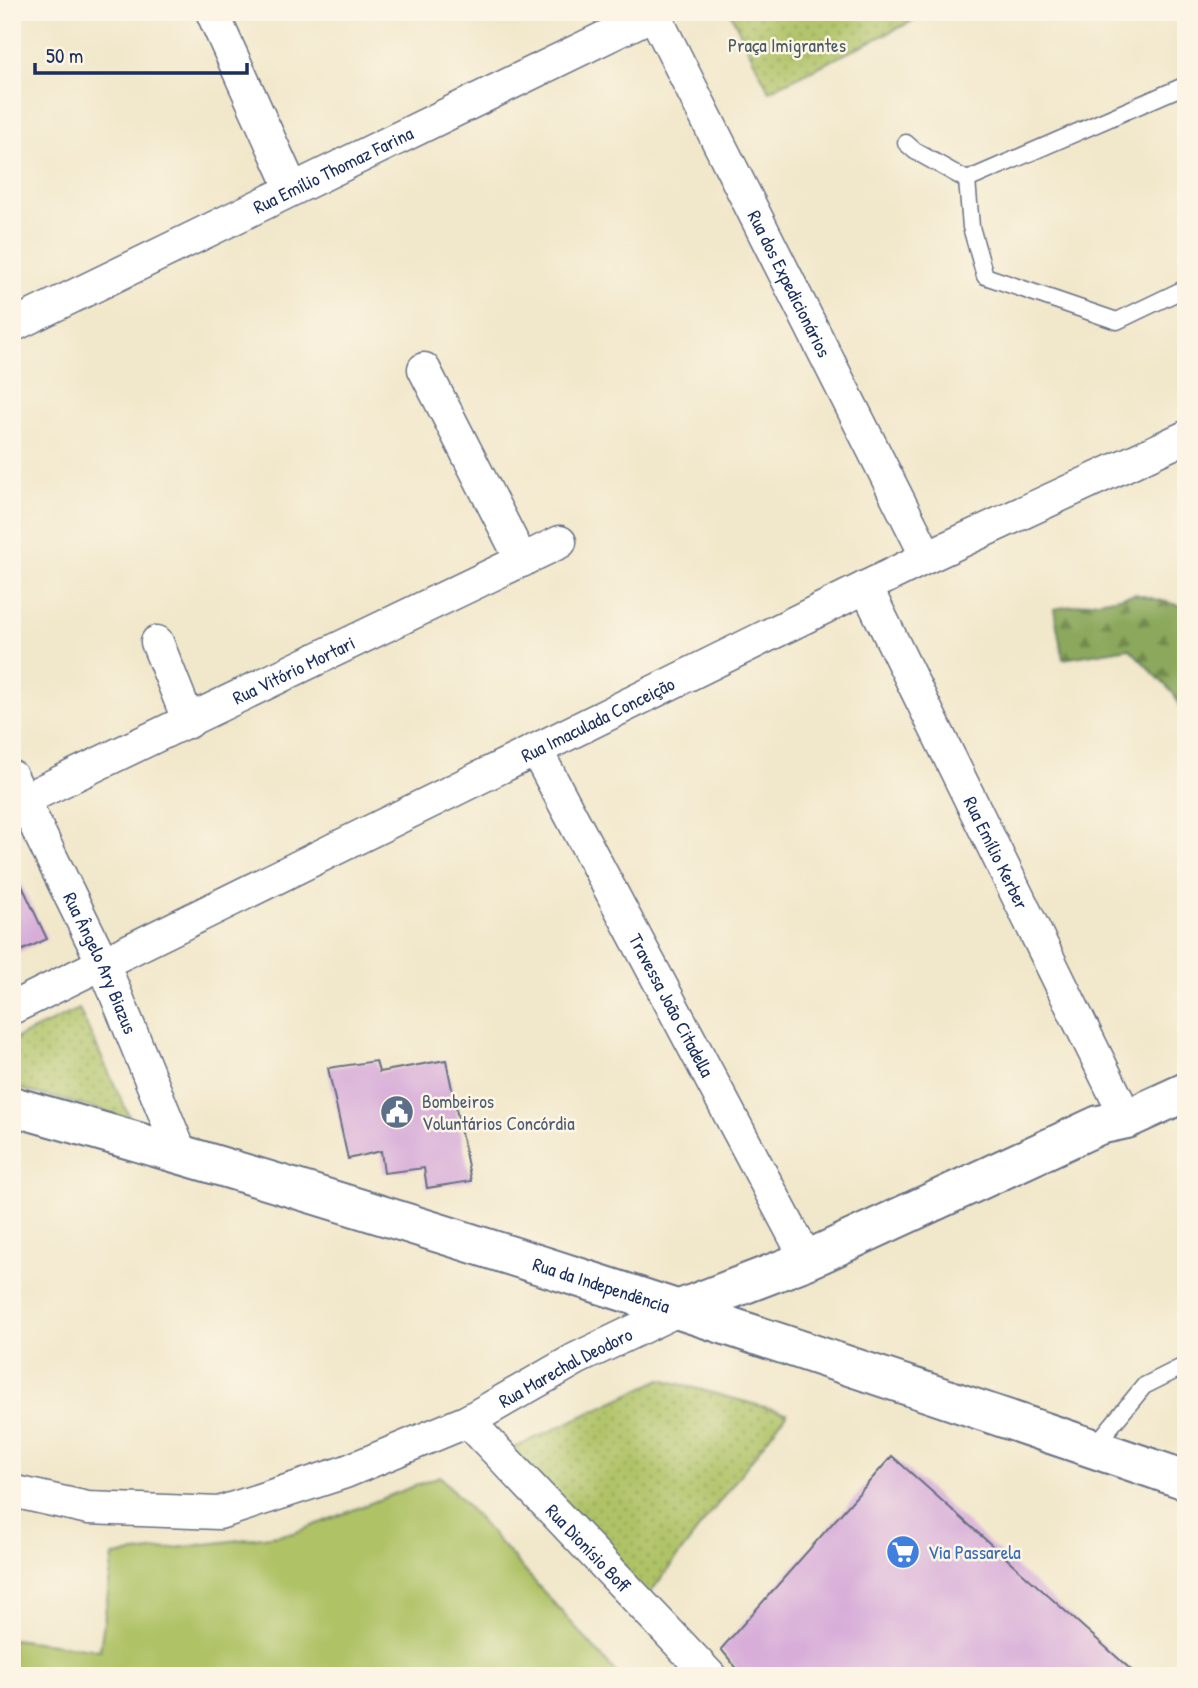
<svg xmlns="http://www.w3.org/2000/svg" width="1198" height="1688" viewBox="0 0 1198 1688" font-family="'Patrick Hand',sans-serif">
<style>
.green{fill:#afc266;stroke:#657862;stroke-width:2}
.forest{fill:url(#forest-firs);stroke:#536c5c;stroke-width:2}
.park{fill:url(#park-dots);stroke:#657862;stroke-width:2}
.building{fill:#d8aed9}
.lines{fill:none;stroke-linecap:round;stroke-linejoin:round}
.lane-casing{stroke:#666f84;stroke-width:19}
.street-casing{stroke:#666f84;stroke-width:35}
.secondary-casing{stroke:#666f84;stroke-width:42}
.lane{stroke:#fff;stroke-width:16}
.street{stroke:#fff;stroke-width:32}
.secondary{stroke:#fff;stroke-width:38}
.labels{text-anchor:middle;dominant-baseline:central;stroke-width:5;stroke-linejoin:round;paint-order:stroke}
.park-label{font-size:19px;fill:#475b60;stroke:#fcf5e5}
.street-label{font-size:19px;fill:#1b2f5e;stroke:#fcf5e5}
.service-label{font-size:19px;fill:#4e5e75;stroke:#fcf5e5;text-anchor:start}
.shop-label{font-size:19px;fill:#366cbe;stroke:#fcf5e5;text-anchor:start}
</style>
<defs>
<pattern id="forest-firs" width="22" height="20" patternUnits="userSpaceOnUse" patternTransform="scale(1.75)"><rect width="22" height="20" fill="#8ba85b"/><path d="M5 1l3.5 6h-7zM16 11l3.5 6h-7z" fill="#71894e"/></pattern>
<pattern id="park-dots" width="8" height="8" patternUnits="userSpaceOnUse" patternTransform="scale(1.75)"><rect width="8" height="8" fill="#afc266"/><path d="M2 2h.1M6 6h.1" fill="none" stroke="#8e9e57" stroke-width="1.8" stroke-linecap="round"/></pattern>
</defs>
<rect width="100%" height="100%" fill="#fcf5e5"/>
<filter id="ink" filterUnits="userSpaceOnUse"><feTurbulence type="fractalNoise" baseFrequency=".0143" numOctaves="2"/><feDisplacementMap in="SourceGraphic" scale="14" xChannelSelector="R" yChannelSelector="G"/><feConvolveMatrix kernelMatrix="1 2 1 2 8 2 1 2 1" color-interpolation-filters="sRGB"/></filter>
<filter id="wash" filterUnits="userSpaceOnUse"><feTurbulence type="fractalNoise" baseFrequency=".00686" numOctaves="4" result="noise"/><feDisplacementMap in="SourceGraphic" scale="28" xChannelSelector="R" yChannelSelector="G"/><feGaussianBlur stdDeviation="1.57" result="paint"/><feColorMatrix in="noise" values="0 0 0 0 0 0 0 0 0 0 0 0 0 0 0 0 0 1.4 0 .05"/><feComposite in="paint" operator="in"/></filter>
<g filter="url(#wash)">
<rect width="100%" height="100%" fill="#f1e7ca"/>
<path class="green" d="M440,1476L619,1676H12V1639L100,1650L113,1556L294,1533Z"/>
<path class="forest" d="M1135,594L1186,607V719L1174,694L1129,648L1063,659L1054,609Z"/>
<g class="park">
<path d="M730,12H931L769,91Z"/>
<path d="M79,1009L130,1118L12,1087V1040Z"/>
<path d="M661,1379L787,1413L641,1605L510,1450Z"/>
</g>
<g id="blocks">
<g class="building">
<path d="M17,875L47,939L12,955V877Z"/>
<path d="M446,1060L471,1181L427,1188L424,1168L384,1173L381,1151L348,1159L328,1068L376,1061L379,1072Z"/>
<path d="M892,1456L1138,1676H743L721,1649Z"/>
</g>
</g>
</g>
<g filter="url(#ink)">
<use href="#blocks" fill-opacity="0" stroke="#666f84" stroke-width="2"/>
<g class="lines">
<g class="lane-casing">
<g id="lane">
<path d="M906,143L915,151L967,180L1186,85"/>
<path d="M967,180L971,227L985,276L1117,321L1186,288"/>
<path d="M1093,1448L1144,1386L1186,1365"/>
</g>
</g>
<g class="street-casing">
<g id="street">
<path d="M212,12L292,189"/>
<path id="s1" d="M653,12L927,557"/>
<path id="s2" d="M12,326L653,14"/>
<path d="M424,369L522,561"/>
<path id="s3" d="M866,587L1127,1119"/>
<path d="M157,642L189,722"/>
<path id="s4" d="M536,750L807,1260"/>
<path id="s5" d="M12,777L103,963L181,1154"/>
<path id="s6" d="M25,799L560,542"/>
<path id="s7" d="M12,1008L927,557L1186,437"/>
<path id="s8" d="M468,1421L710,1676"/>
<path id="s9" d="M12,1491L88,1508L219,1513L345,1472L468,1421L576,1359L680,1309"/>
</g>
</g>
<g class="secondary-casing">
<g id="secondary">
<path id="s10" d="M12,1106C408,1217 797,1347 1186,1480"/>
<path d="M680,1309L807,1260L1099,1125L1127,1119L1186,1092"/>
</g>
</g>
<use href="#lane" class="lane"/>
<use href="#street" class="street"/>
<use href="#secondary" class="secondary"/>
</g>
</g>
<defs>
<g id="civic-disc" transform="scale(1.75)"><circle r="9.5" fill="#5c6f8a" stroke="#fcf5e5"/><path d="M-.6-6.5H3V-4.5H.6V-3L4-1V1h2V6H-6V1h2V-1L-.6-3ZM-1.2 2.5V6h2.4V2.5Z" fill="#fff"/></g>
<g id="supermarket-disc" transform="scale(1.75)"><circle r="9.5" fill="#3f7fe0" stroke="#fcf5e5"/><path d="M-6-5.5h2.5l.6 2H6L4.5 2H-2.5L-4.4-4H-6ZM-1.5 3.2a1.3 1.3 0 1 0 .1 0ZM3 3.2a1.3 1.3 0 1 0 .1 0Z" fill="#fff"/></g>
</defs>
<g fill-rule="evenodd">
<use href="#civic-disc" x="397" y="1112"/>
<use href="#supermarket-disc" x="903" y="1552"/>
</g>
<g class="labels">
<g class="park-label">
<text x="787" y="45">Praça Imigrantes</text>
</g>
<g class="street-label">
<text stroke="none"><textPath href="#s2" startOffset="357">Rua Emílio Thomaz Farina</textPath></text>
<text stroke="none"><textPath href="#s1" startOffset="304">Rua dos Expedicionários</textPath></text>
<text stroke="none"><textPath href="#s6" startOffset="298">Rua Vitório Mortari</textPath></text>
<text stroke="none"><textPath href="#s7" startOffset="653">Rua Imaculada Conceição</textPath></text>
<text stroke="none"><textPath href="#s3" startOffset="296">Rua Emílio Kerber</textPath></text>
<text stroke="none"><textPath href="#s5" startOffset="206">Rua Ângelo Ary Biazus</textPath></text>
<text stroke="none"><textPath href="#s4" startOffset="289">Travessa João Citadella</textPath></text>
<text stroke="none"><textPath href="#s10" startOffset="616">Rua da Independência</textPath></text>
<text stroke="none"><textPath href="#s9" startOffset="586">Rua Marechal Deodoro</textPath></text>
<text stroke="none"><textPath href="#s8" startOffset="175">Rua Dionísio Boff</textPath></text>
</g>
<g class="service-label">
<text x="422" y="1101">Bombeiros<tspan x="422" dy="22">Voluntários Concórdia</tspan></text>
</g>
<g class="shop-label">
<text x="928" y="1552">Via Passarela</text>
</g>
</g>
<rect width="1198" height="1688" fill="none" stroke="#fcf5e5" stroke-width="42"/>
<path d="M35 63v10h212v-10" fill="none" stroke="#1b2f5e" stroke-width="3.5"/>
<text x="46" y="63" font-size="21" fill="#1b2f5e" stroke="#fcf5e5" stroke-width="5" paint-order="stroke">50 m</text>
</svg>
